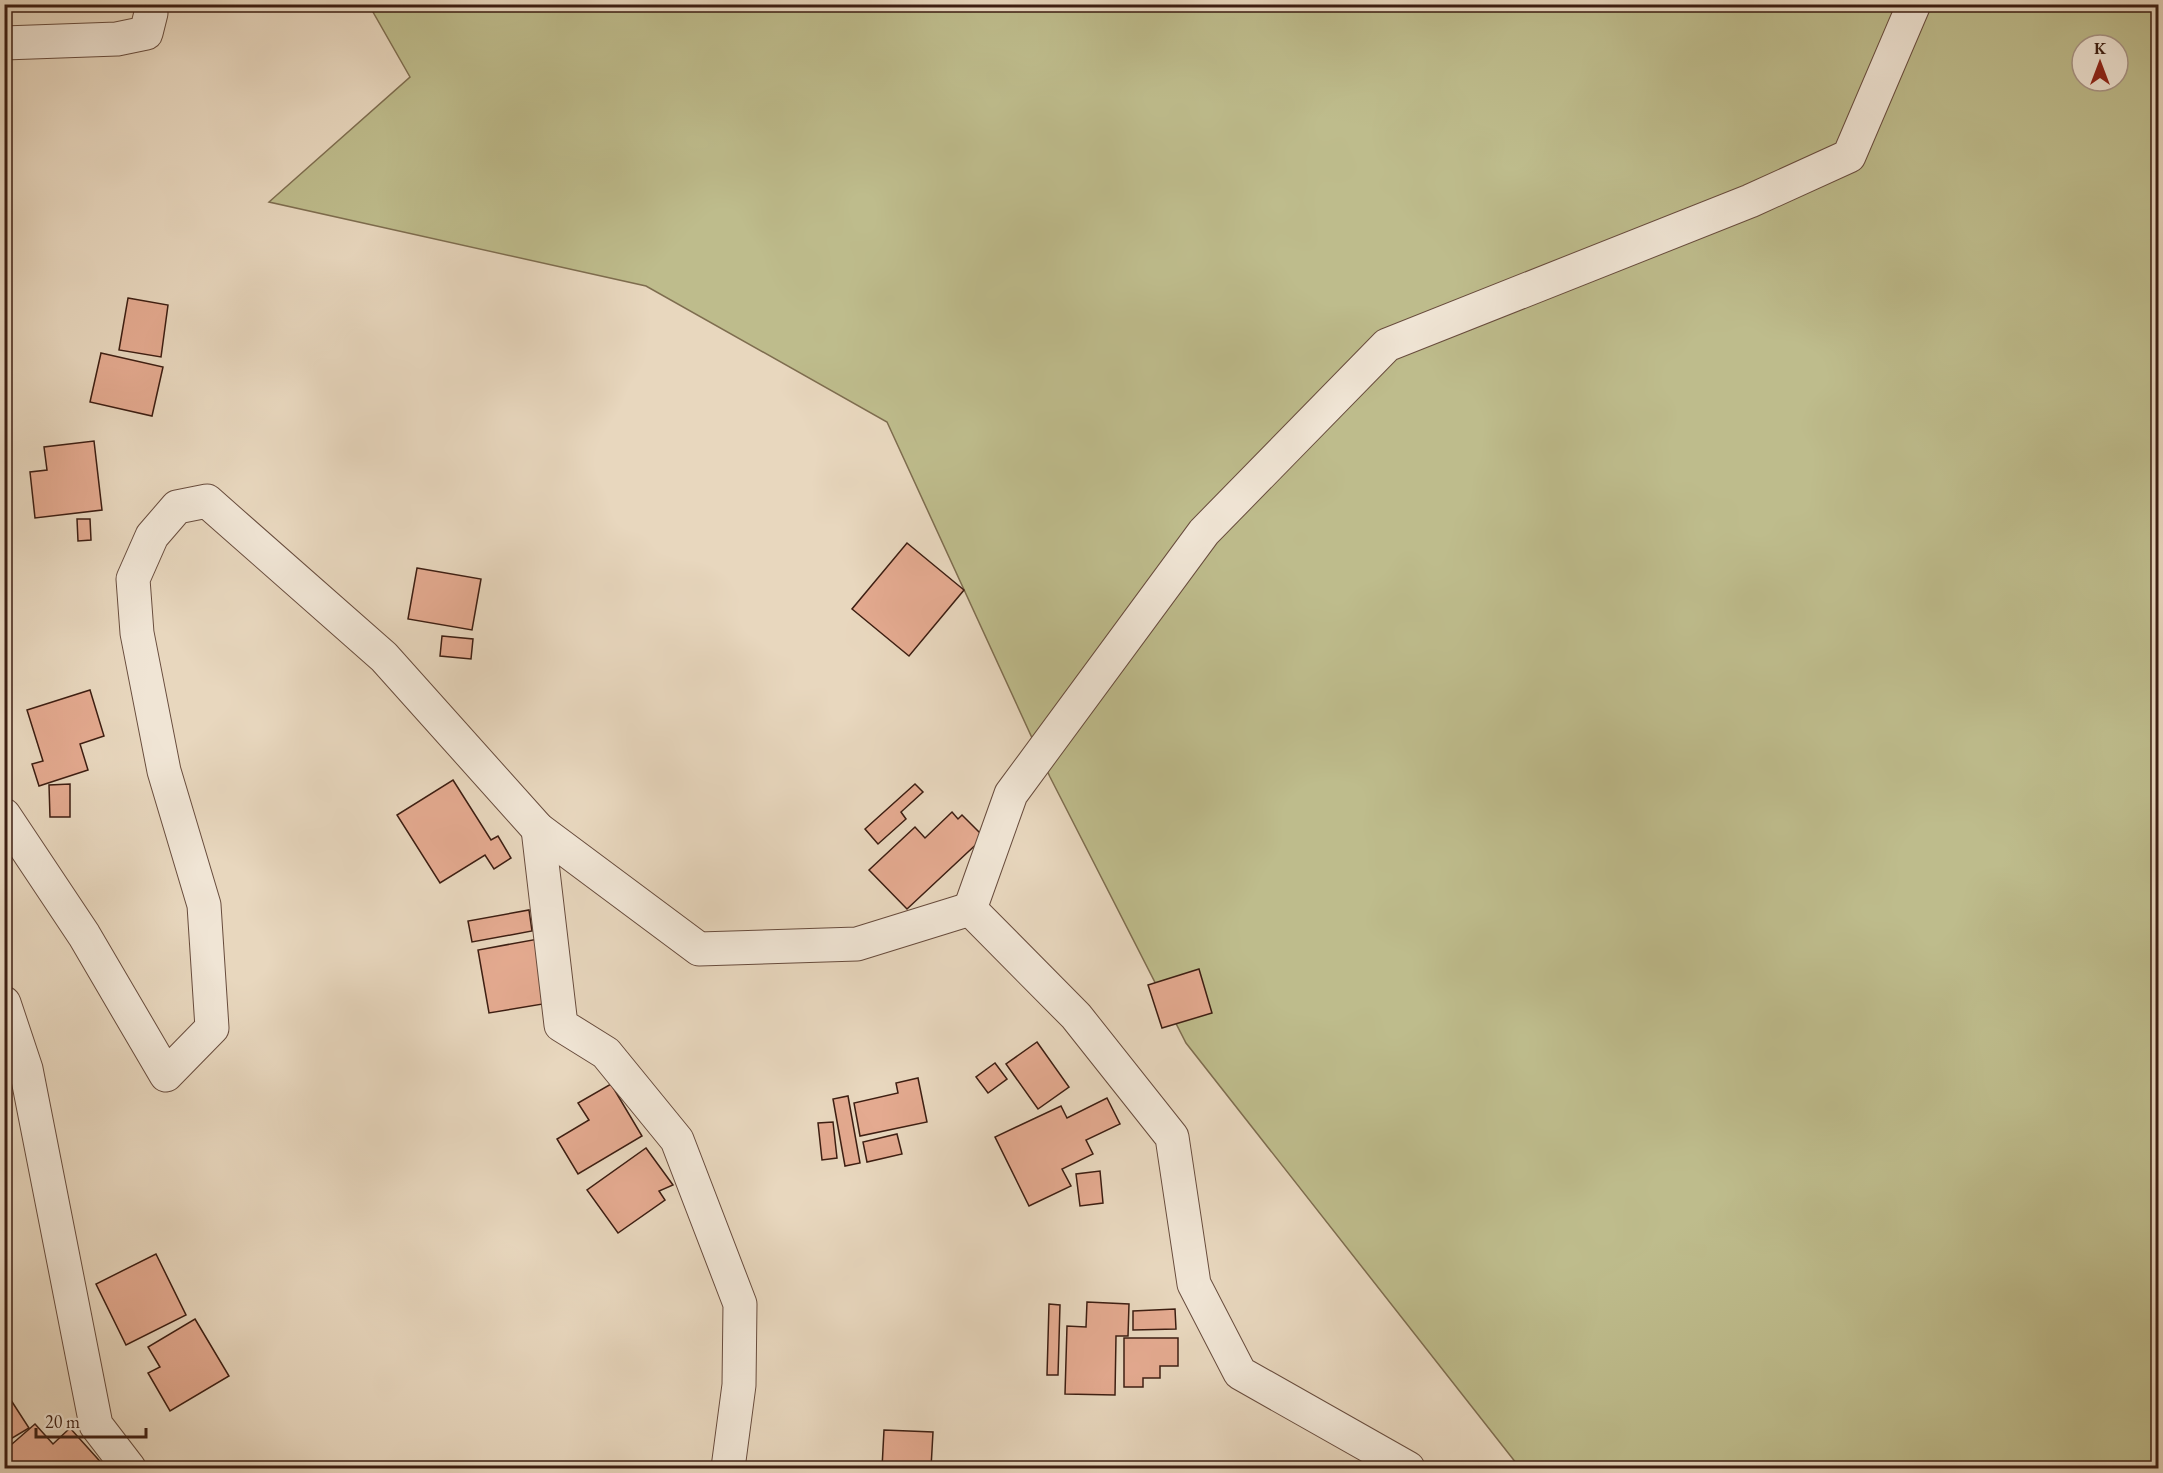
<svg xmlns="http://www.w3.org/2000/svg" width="2163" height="1473" viewBox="0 0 2163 1473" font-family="'EB Garamond',serif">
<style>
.green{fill:#bebc8c;stroke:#7e6d4f;stroke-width:1.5;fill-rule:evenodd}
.building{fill:#e4aa90;stroke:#3d1e12;stroke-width:1.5}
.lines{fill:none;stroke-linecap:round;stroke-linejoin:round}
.minor-casing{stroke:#684c3d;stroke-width:35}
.minor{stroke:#f0e5d5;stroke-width:33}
</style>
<rect width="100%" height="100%" fill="#e8d7be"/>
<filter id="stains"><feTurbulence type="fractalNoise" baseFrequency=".00333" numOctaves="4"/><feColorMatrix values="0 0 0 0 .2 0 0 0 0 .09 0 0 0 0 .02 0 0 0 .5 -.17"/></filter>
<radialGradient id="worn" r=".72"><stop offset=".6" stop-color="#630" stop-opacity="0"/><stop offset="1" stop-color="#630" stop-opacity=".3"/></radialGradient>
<path class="green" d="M369,5H2158V1468H1520L1186,1043L1050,777L887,422L646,286L269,202L410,77ZM2082,45H2118V81H2082Z"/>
<g class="building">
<path d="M128,298L168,305L161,357L119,350Z"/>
<path d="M101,353L163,367L152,416L90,402Z"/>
<path d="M94,441L102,510L35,518L30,472L47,470L44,447Z"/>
<path d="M77,519H90L91,540L78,541Z"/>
<path d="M907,543L964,590L909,656L852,609Z"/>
<path d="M417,568L481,579L472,630L408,619Z"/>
<path d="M442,636L473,639L471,659L440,656Z"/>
<path d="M90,690L104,736L80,744L88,770L39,786L32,764L43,761L27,710Z"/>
<path d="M453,780L491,840L498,836L511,858L494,869L485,855L440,883L397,815Z"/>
<path d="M70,784V817H50L49,785Z"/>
<path d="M915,784L923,792L901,812L906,819L878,844L865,829Z"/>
<path d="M952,812L958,819L962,815L984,837L907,909L869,870L915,827L925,838Z"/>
<path d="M529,910L532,931L472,942L468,921Z"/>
<path d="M538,939L549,1003L489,1013L478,950Z"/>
<path d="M1199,969L1212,1013L1162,1028L1148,985Z"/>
<path d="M1037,1042L1069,1087L1038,1109L1006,1064Z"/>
<path d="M995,1063L1007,1079L988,1093L976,1077Z"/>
<path d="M918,1078L927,1122L860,1136L854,1103L898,1093L896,1083Z"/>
<path d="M611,1084L642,1136L578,1174L557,1139L589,1120L578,1103Z"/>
<path d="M848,1096L860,1163L845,1166L833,1099Z"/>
<path d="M1107,1098L1120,1124L1086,1140L1093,1154L1062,1169L1071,1186L1029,1206L995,1137L1061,1106L1067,1118Z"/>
<path d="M833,1122L837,1158L822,1160L818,1123Z"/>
<path d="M897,1134L902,1154L867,1162L863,1142Z"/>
<path d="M646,1148L673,1185L659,1191L665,1200L618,1233L587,1190Z"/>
<path d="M1100,1171L1103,1203L1080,1206L1076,1174Z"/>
<path d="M156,1254L186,1315L126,1345L96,1284Z"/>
<path d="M1087,1302L1129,1304L1128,1336H1116L1115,1395L1065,1394L1067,1326L1086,1327Z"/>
<path d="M1049,1304L1060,1305L1058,1375H1047Z"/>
<path d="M1175,1309L1176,1329L1133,1330V1311Z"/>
<path d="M195,1319L229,1376L170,1411L148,1373L160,1367L148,1347Z"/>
<path d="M1124,1338H1178V1366H1160V1378H1143V1387H1124Z"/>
<path d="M7,1394L29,1428L4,1443V1395Z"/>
<path d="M35,1424L53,1444L70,1428L106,1468H4V1451Z"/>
<path d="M884,1430L933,1432L931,1468H882Z"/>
<path d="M695,1465V1468H621Z"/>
</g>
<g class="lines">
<g class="minor-casing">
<g id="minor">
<path d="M4,43L117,39L146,33L151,13L150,4"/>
<path d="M4,815L84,935L166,1075L212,1028L204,905L164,771L137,633L133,579L152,536L177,507L207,501L384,657L538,829L699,949L857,944L970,909"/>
<path d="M538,829L561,1025L606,1053L677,1140L740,1304L739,1385L728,1468"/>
<path d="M970,909L1011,794L1204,532L1387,345L1750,201L1849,156L1914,4"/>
<path d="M970,909L1076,1016L1172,1137L1194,1284L1240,1373L1408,1468"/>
<path d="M4,1003L26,1069L96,1425L129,1468"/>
</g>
</g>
<use href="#minor" class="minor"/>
</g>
<rect width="2163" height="1473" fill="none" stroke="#e8d7be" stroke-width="24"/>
<rect x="6" y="6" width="2151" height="1461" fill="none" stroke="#3d1e12" stroke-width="3"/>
<rect x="12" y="12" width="2139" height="1449" fill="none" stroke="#3d1e12" stroke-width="1.5"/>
<g transform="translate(2100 63)"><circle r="28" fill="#f0e5d5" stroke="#a89587" stroke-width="1.5"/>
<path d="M0-4.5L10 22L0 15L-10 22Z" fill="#8f2418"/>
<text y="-9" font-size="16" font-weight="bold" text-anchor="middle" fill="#3d1e12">K</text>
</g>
<path d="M36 1428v9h110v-9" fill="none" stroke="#3d1e12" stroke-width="3"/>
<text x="45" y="1428" font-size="18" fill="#3d1e12" stroke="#f0e5d5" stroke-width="4.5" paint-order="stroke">20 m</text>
<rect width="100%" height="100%" filter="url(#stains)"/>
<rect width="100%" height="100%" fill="url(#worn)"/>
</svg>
